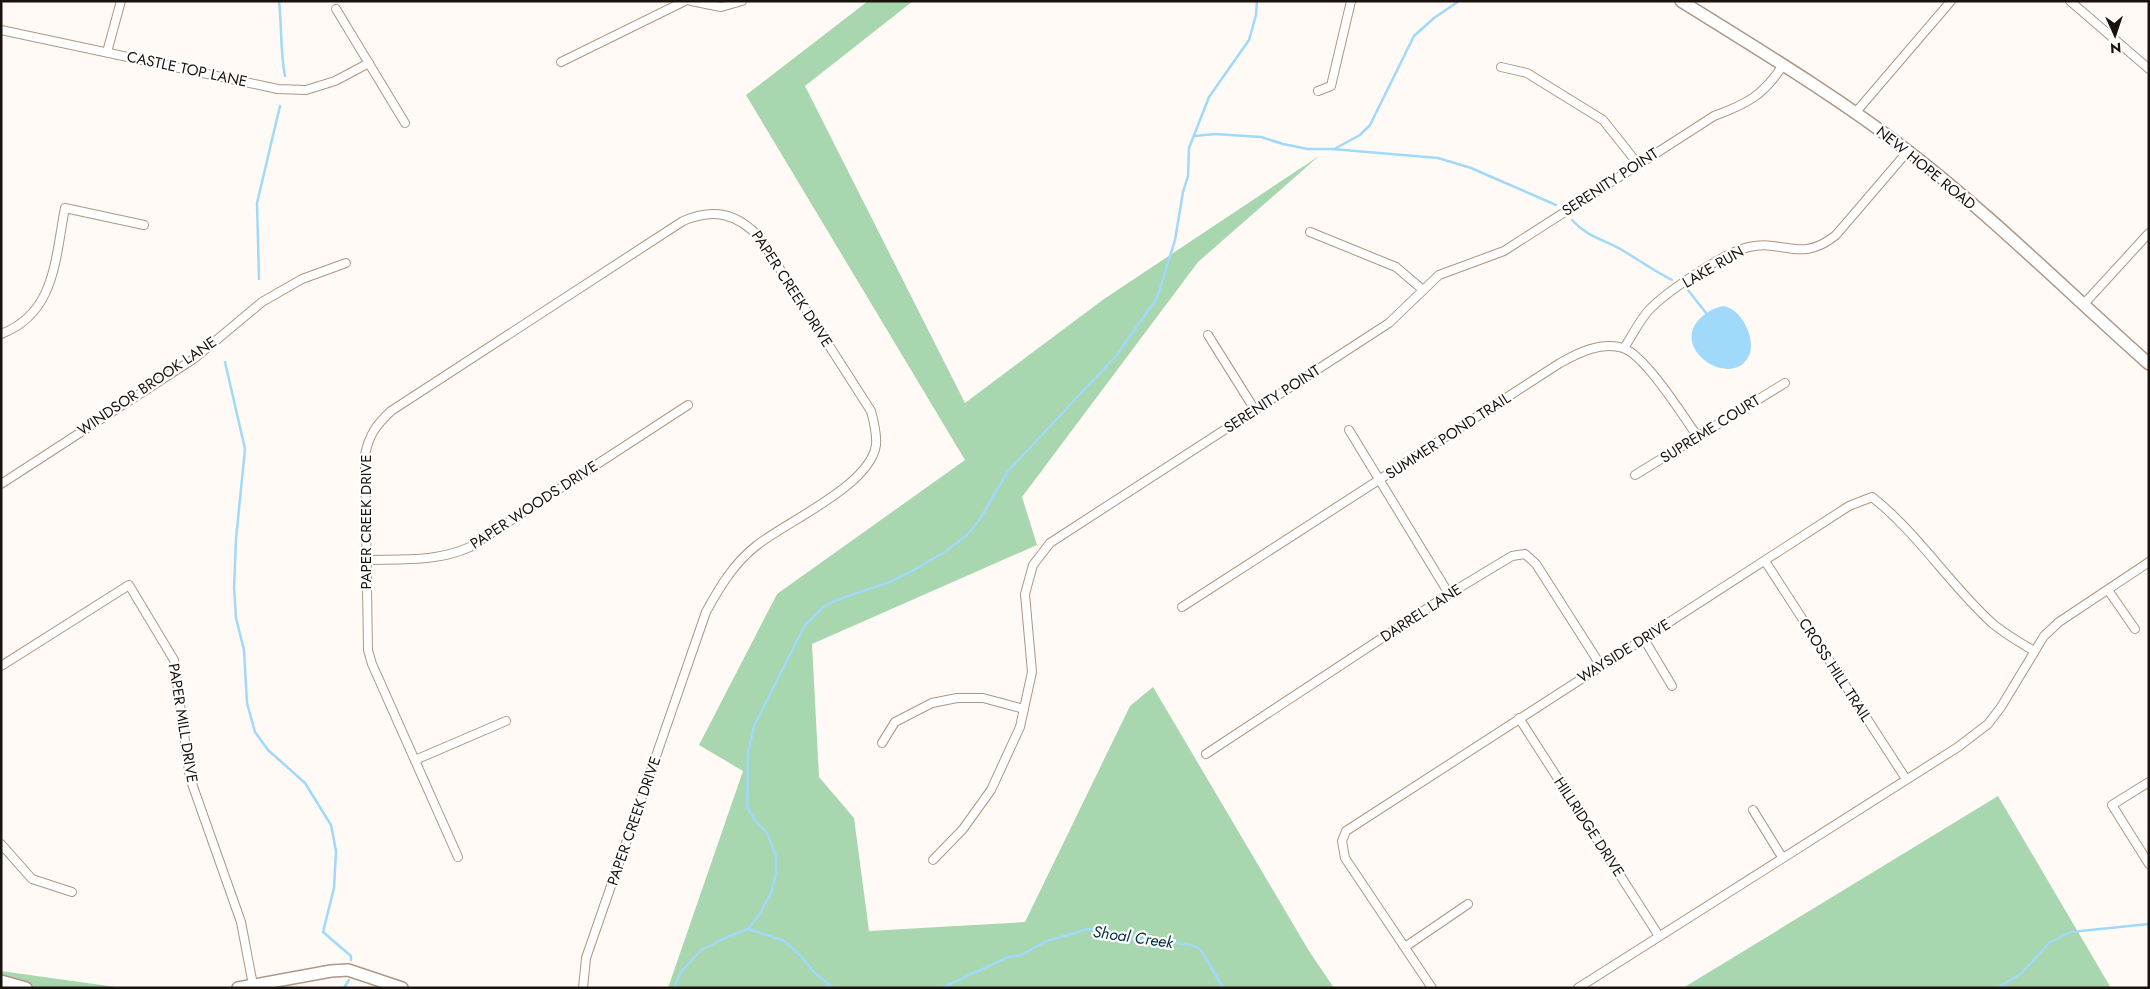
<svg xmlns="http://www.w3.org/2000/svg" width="2150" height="989" viewBox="0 0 2150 989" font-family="Jost,sans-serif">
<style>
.forest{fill:#a8d6ae}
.water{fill:#a0d9f9}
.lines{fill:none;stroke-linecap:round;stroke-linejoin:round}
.stream{stroke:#a0d9f9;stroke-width:2.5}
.street-casing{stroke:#ad9786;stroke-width:10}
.secondary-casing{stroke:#ad9786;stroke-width:14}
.street{stroke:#fff;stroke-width:8}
.secondary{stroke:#fff;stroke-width:11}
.labels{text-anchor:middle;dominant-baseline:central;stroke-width:4.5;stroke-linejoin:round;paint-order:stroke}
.street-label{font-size:15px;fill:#1a120c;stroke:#fff}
.water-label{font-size:16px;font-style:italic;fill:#002f44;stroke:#fff}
</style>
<rect width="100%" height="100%" fill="#fffaf6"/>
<g class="forest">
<path d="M868,1H913L805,86L965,403L1104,299L1319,156L1198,262L1022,497L1037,545L812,644L819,777L854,818L869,931L1025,922L1130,706L1153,687L1309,951L1334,988H668L743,771L699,745L777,594L965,460L746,95Z"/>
<path d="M1998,796L2111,988H1683Z"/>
<path d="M1,971L123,988H1Z"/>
</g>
<path class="water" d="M1723,306C1741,308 1755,337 1750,353C1736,391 1673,353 1697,322C1703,314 1713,308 1723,306Z"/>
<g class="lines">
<g class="stream">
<path d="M279,1C282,27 280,51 285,76"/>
<path d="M1195,136L1215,134L1261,137L1283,144L1308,149H1332L1438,158L1471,168L1556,205"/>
<path d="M1336,148L1360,135L1370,125L1414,36L1434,18L1459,1"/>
<path d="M1572,220C1587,237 1603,239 1622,250C1639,260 1654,271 1672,280"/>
<path d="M259,279L257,203L280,106"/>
<path d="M1688,290L1706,313"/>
<path d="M225,362L245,449L236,539L234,588L236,618L244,650L247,703L255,732L268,750L305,783L331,825L336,851L334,888L323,932L351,956V960"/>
<path d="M748,929L759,915L771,893L776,874V856L767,833L757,823L747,807L748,753L754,726L805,625L823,607L834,601L887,583L912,571L946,551L967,535L980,519L1008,471L1116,356L1157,298L1175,240L1183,192L1188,176L1189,148L1209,97L1249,40L1256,15L1257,1"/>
<path d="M344,988L349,980"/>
<path d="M674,988L681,972L701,950L725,938L748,929L784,941L800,955L815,973L833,988"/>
<path d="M942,988L1008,957L1022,955L1044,942L1088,929L1108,931L1132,938L1191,945L1201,950L1223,988"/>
<path d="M1997,988L2022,973L2049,943L2071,932L2149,924"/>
</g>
<g class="street-casing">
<g id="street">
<path d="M691,1L721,7L742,1"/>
<path d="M2070,1L2149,69"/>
<path d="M336,9L405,123"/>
<path d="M1,30L278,89L306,90L335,81L369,63"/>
<path d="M107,52L121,1"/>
<path d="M561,62L685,1"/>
<path d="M1501,67L1527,73L1603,120L1638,164"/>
<path d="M1318,91L1331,86L1351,1"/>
<path d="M1856,112L1951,1"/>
<path d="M1310,232L1396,267L1423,290"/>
<path d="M2083,305L2149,233"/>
<path d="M1,334C56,313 55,258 65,208L144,225"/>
<path d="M1208,335L1255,410"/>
<path d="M1624,348C1632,336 1639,321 1649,310C1666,292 1725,252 1749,247C1784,239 1800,264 1836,235L1908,151"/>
<path d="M1349,430L1449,594"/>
<path d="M1635,475L1785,383"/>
<path d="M1,484L195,358L262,302L302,279L346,263"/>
<path d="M366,560C402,559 437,562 470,547L688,405"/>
<path d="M1765,561L1906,779"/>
<path d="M2108,590L2135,629"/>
<path d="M1182,607L1560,363C1578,353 1601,341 1623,348C1645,355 1683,416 1698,437"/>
<path d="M1644,639L1672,686"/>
<path d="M1,666L129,585L174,660L190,778L241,922L253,985"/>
<path d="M1519,718L1659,936"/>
<path d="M882,743L895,722L932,703L957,698H983L1024,709"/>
<path d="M1206,754L1449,594L1512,556L1525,554L1536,564L1601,666"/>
<path d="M415,760L506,721"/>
<path d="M2149,782L2112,805L2149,864"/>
<path d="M1753,810L1782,857"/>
<path d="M1,844L32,879L72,892"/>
<path d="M458,857L372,664L368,650L365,455C369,435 376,425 391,411L683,221C714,208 737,213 760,238L871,411C874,422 877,434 876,445C870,486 787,521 756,546C734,563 719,588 706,612L586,958L583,988"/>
<path d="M933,860L963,829L991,790L1020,727L1032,672L1025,594L1033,565L1050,543L1389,323L1439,275L1504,251L1714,116C1747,104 1764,95 1783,65"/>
<path d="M1405,947L1468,904"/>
<path d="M1432,988L1345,858L1342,841L1346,831L1849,506L1872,497C1918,533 1949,584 1992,623C2005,634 2019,642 2034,651"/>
<path d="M1578,988L1958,747L1988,724L2001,707L2044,636L2059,622L2149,562"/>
</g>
</g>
<g class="secondary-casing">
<g id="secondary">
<path d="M1681,1C1758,49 1836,96 1908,151C1992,216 2069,293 2149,364"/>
<path d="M1,981L26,988"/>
<path d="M238,988L331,971L348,970L402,988"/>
</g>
</g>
<use href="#street" class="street"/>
<use href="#secondary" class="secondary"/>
</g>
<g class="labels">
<g class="street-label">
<text transform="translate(187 69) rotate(12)">CASTLE TOP LANE</text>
<text transform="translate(1926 168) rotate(39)">NEW HOPE ROAD</text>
<text transform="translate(1610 182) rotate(-33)">SERENITY POINT</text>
<text transform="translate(1713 267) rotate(-30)">LAKE RUN</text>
<text transform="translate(792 289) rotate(57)">PAPER CREEK DRIVE</text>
<text transform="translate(147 386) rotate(-34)">WINDSOR BROOK LANE</text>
<text transform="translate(1272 399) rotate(-33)">SERENITY POINT</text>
<text transform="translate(1710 429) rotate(-32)">SUPREME COURT</text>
<text transform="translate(1448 436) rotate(-33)">SUMMER POND TRAIL</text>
<text transform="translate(534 505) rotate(-33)">PAPER WOODS DRIVE</text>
<text transform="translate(366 522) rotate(-90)">PAPER CREEK DRIVE</text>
<text transform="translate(1421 613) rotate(-33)">DARREL LANE</text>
<text transform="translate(1624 651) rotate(-32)">WAYSIDE DRIVE</text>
<text transform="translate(1835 670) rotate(57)">CROSS HILL TRAIL</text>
<text transform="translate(183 723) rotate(81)">PAPER MILL DRIVE</text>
<text transform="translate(634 821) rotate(-71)">PAPER CREEK DRIVE</text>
<text transform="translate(1589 827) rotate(57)">HILLRIDGE DRIVE</text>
</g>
<g class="water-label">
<text transform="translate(1133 937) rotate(8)">Shoal Creek</text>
</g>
</g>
<rect width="2150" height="989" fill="none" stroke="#1a120c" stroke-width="5"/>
<g transform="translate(2115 35) rotate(177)" stroke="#ffffff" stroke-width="4" paint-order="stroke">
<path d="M0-4L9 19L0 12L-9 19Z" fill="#1a120c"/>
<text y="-8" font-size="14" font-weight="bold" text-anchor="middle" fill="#1a120c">N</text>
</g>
</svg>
